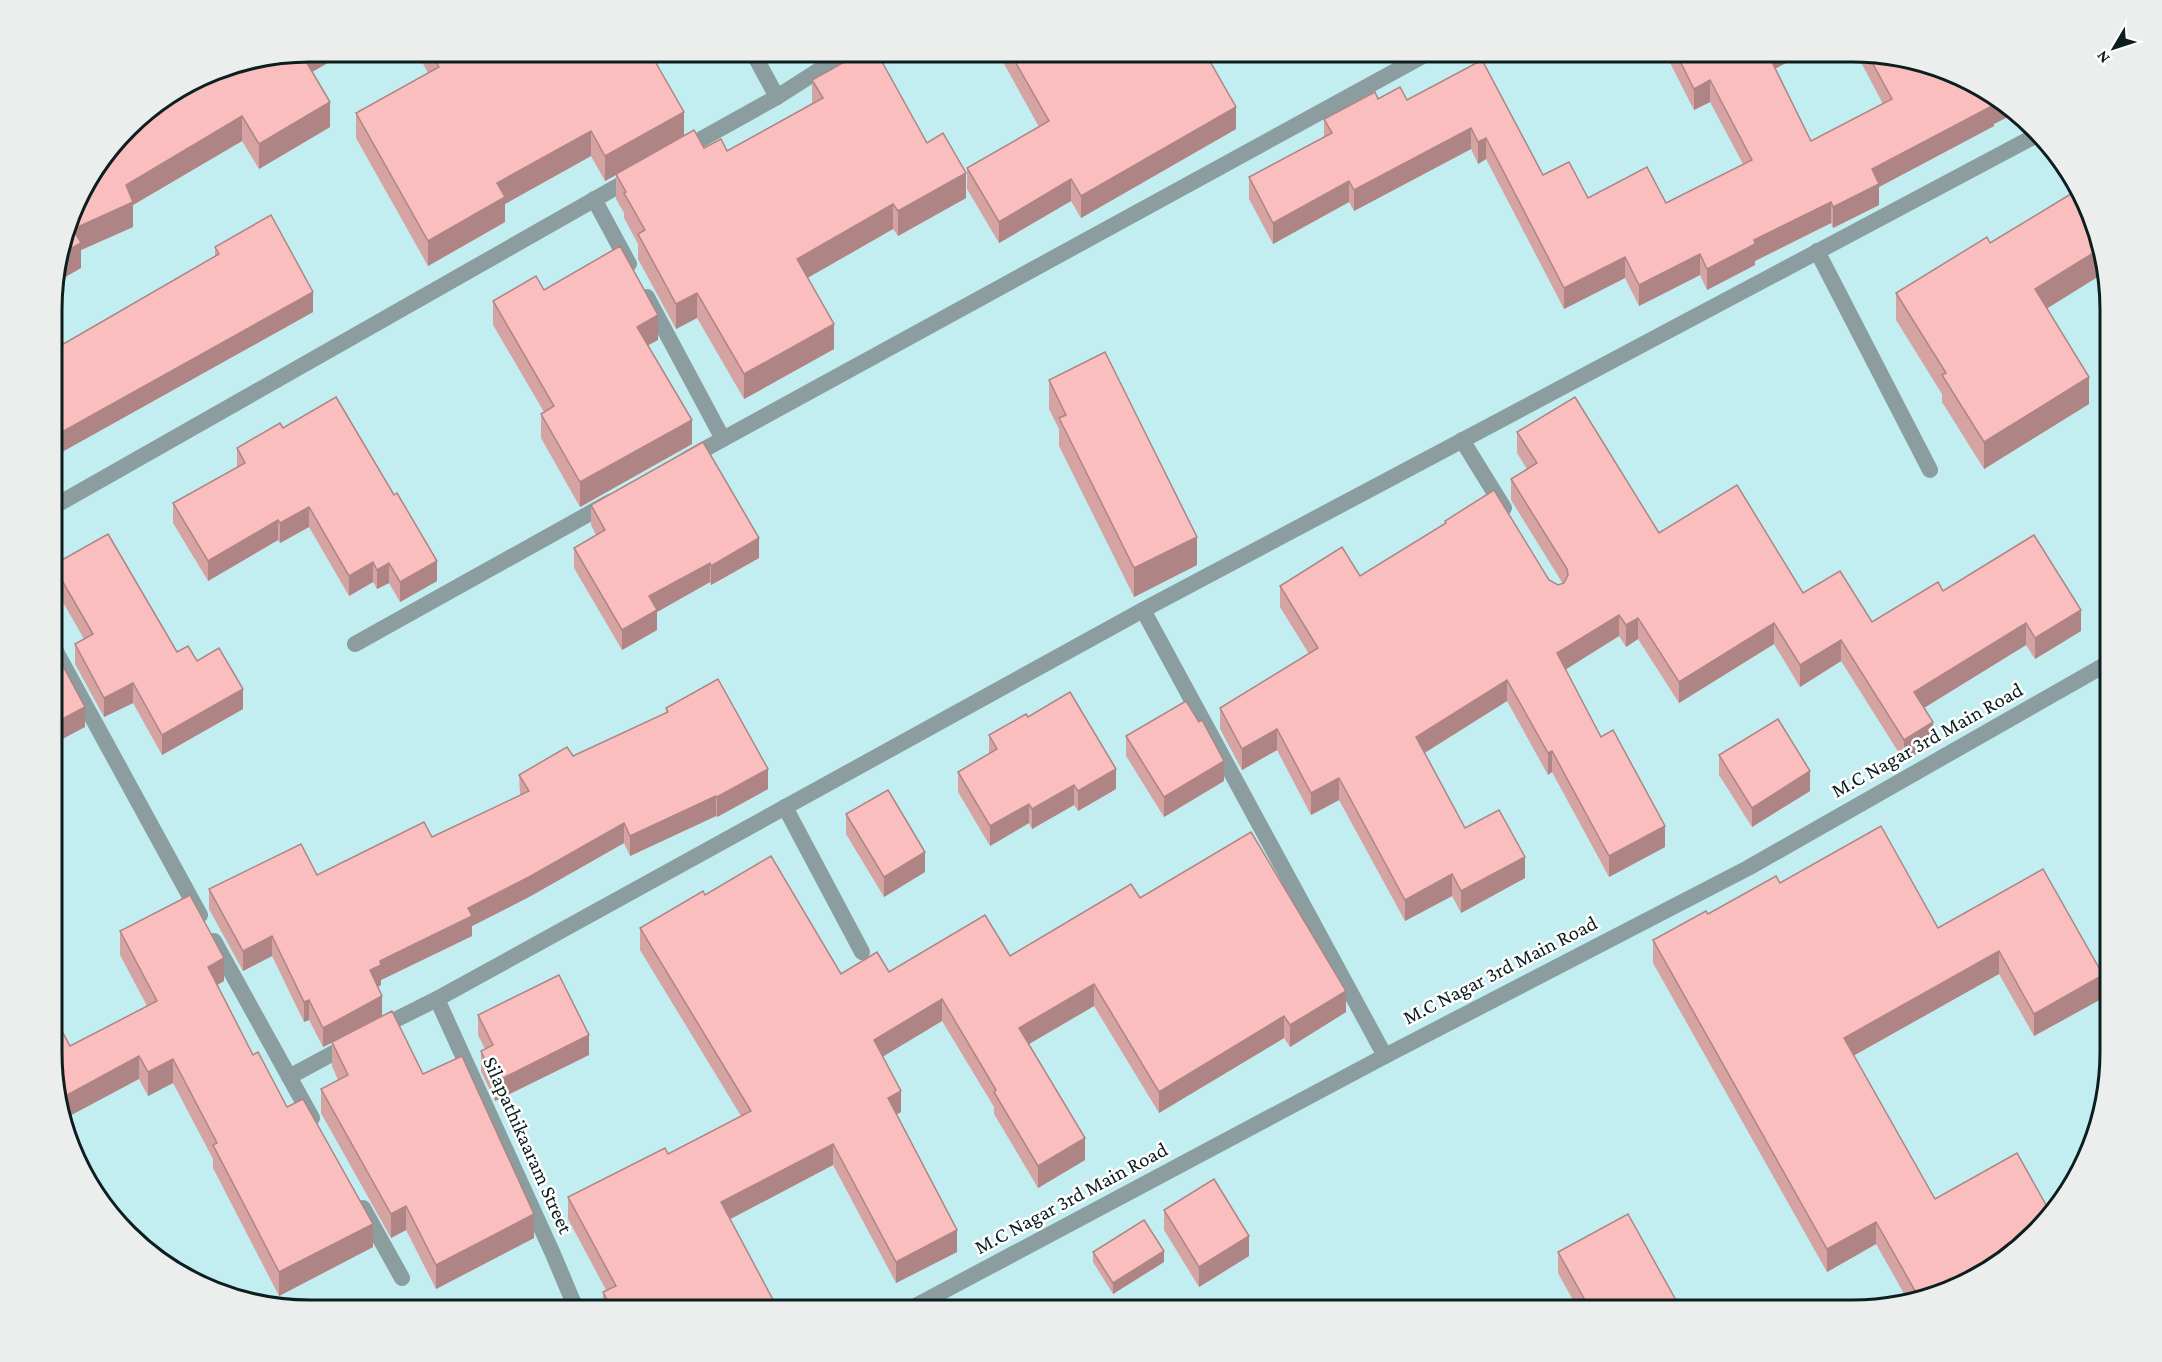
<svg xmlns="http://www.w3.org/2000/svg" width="2162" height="1362" viewBox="0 0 2162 1362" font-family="'Crimson Pro',serif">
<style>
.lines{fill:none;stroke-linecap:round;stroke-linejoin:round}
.minor{stroke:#8b9d9e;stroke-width:16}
.wall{fill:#d6a3a3}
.shaded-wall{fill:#ae8584}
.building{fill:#f9bebd;stroke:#ae8584;stroke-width:1.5}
.labels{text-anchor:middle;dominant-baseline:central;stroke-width:5;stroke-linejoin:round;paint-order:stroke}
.street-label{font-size:21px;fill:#0d1e1f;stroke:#fff}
.rim{fill:none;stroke:#0d1e1f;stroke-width:3}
</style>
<rect width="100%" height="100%" fill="#c2eef1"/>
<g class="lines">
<g class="minor">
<path d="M752,51L777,97"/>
<path d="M680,151L777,97L849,51"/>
<path d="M594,199L629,264"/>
<path d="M1817,251L1930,470"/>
<path d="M647,297L723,439L1432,51"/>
<path d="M1462,440L1504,508"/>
<path d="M687,459L723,439"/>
<path d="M53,507L634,177"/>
<path d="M1143,610L1385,1056"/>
<path d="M355,644L610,502"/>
<path d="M53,646L200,915"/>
<path d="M785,807L862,952"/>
<path d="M214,941L312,1118"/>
<path d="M437,999L553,1254L577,1311"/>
<path d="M377,1029L437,999L1143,610L2035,136"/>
<path d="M289,1077L352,1043"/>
<path d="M363,1208L402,1278"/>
<path d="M906,1311L1385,1056L1748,868L2110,662"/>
</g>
</g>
<g class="wall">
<path d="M309,51H349L312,72L330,127L259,169L242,141L133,205V227L81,250V268L53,284V276L78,195Z"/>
<path d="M416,51H649L684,136L704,148L727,151L812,103V80L927,143L966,198L898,236L893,229L807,278L834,349L744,399L697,318L676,329L638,259V244L624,218V213L616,199V175L605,181L591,156L505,204V222L428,266L356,138V113L428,73Z"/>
<path d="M997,51H1204L1236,129L1081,218L1071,201L999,243L967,189V168L1039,127Z"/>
<path d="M1664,51H1809L1775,68L1811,141L1883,104L1855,51L1920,60L1994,124V126L1879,187V205L1833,228L1831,223L1755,261V265L1707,290L1700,275L1639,306L1625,278L1564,309L1486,159L1478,164L1471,149L1354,211L1349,202L1273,244L1249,199V177L1324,137V119L1378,99L1407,100L1482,60L1543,175L1588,198L1666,203L1743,164L1710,102L1694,110Z"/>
<path d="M1990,243L2047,309L2089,404L1984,469L1942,402V394L1896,320V293Z"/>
<path d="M215,247L313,312L53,457V350L215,256Z"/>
<path d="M544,290L658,340L648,345L692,444L580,507L541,438V414L544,412L493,325V301Z"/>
<path d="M1049,380L1197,565L1134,597L1059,446V429L1049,409Z"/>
<path d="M283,428L437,581L400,602L389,583L377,589L373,582L349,596L309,527L280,543L278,540L208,581L173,523V503L237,468V448Z"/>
<path d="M1517,432L1659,533L1872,622L1943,591L2081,631L2035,659L2026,645L1924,708L1933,744L1904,761L1841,661L1800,687L1774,644L1679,703L1638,639L1626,647L1619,636L1565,669L1601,737L1665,847L1609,877L1552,772L1548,775L1507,701L1425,753L1465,828L1525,878L1461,913L1452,896L1405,921L1339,800L1311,815L1277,750L1242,770L1220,729V708L1309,654L1280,607V586L1360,576L1445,524V521L1558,585L1563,584L1511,500V479L1527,469L1517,453Z"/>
<path d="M591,505L759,558L711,585L710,582L657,612V630L622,650L574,568V548L596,535L591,525Z"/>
<path d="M53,565L177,652L197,661L243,709L162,755L133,703L104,717L75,664V644L84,639L53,585Z"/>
<path d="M666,708L768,789L717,817L716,816L630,856L624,843L529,897L472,926V936L381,980V985L378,987L382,1016L534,1238L436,1289L406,1230L391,1238L321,1113V1089L338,1080L332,1066V1043L323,1047L309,1020L304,1022L272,956L243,971L209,909V889L317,875L432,837L520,795L519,775L573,756L666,713Z"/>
<path d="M1028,717L1116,789L1078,811L1074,805L1032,829L1029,823L990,846L958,792V772L989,754V735Z"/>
<path d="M1126,736L1224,781L1164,817L1126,756Z"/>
<path d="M1719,755L1810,791L1752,827L1719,775Z"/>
<path d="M846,814L925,872L884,897L846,834Z"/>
<path d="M2043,869L2103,998L2034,1036L1999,974L1853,1056L1935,1199L1982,1277L1907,1299L1876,1244L1827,1272L1653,963V940L1780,883L1938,928Z"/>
<path d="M705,895L841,974L889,972L1010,956L1140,898L1346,1012L1290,1047L1284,1038L1159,1113L1094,1006L1028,1044L1085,1160L1038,1188L994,1114V1107L942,1021L882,1056L901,1112L897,1114L957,1252L896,1283L833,1165L730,1219L779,1311H603V1292L606,1290L568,1219V1197L668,1154L741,1116L640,950V928Z"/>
<path d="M120,931L224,981L217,985L253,1055L373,1247L279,1296L213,1168V1159L173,1083L148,1096L139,1079L70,1046L147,1006L120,955Z"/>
<path d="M478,1015L589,1055L495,1101L481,1071V1051L485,1049L478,1035Z"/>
<path d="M1164,1210L1249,1256L1199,1287L1164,1230Z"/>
<path d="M1093,1252L1164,1262L1113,1294L1093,1262Z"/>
<path d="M1558,1252L1682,1311H1579L1558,1273Z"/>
</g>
<g class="shaded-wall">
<path d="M309,51H349L301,78V53Z"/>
<path d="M1768,51H1809L1767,73V52Z"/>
<path d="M1710,80V102L1694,110V89Z"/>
<path d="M2001,99L2014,114L1994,124V126L1879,187V205L1833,228V207L1872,169Z"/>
<path d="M330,102V127L259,169V144Z"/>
<path d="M1236,107V129L1081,218V196Z"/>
<path d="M684,112V137L605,181V156Z"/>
<path d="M242,116V141L133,205V227L81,250V268L53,284V276L59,255L73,229L126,185Z"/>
<path d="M1471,128V149L1354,211V190Z"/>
<path d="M591,131V156L505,204V222L428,266V241L497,183Z"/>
<path d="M1486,138V159L1478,164V142Z"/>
<path d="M966,173V198L898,236V211Z"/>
<path d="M1071,179V201L999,243V222Z"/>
<path d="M1349,181V202L1273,244V223Z"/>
<path d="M1831,202V223L1755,261V265L1707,290V269L1754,240Z"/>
<path d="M893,204V229L797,284V259Z"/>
<path d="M2098,250L2104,273L2035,316V289Z"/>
<path d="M1700,254V275L1639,306V285Z"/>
<path d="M1625,257V278L1564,309V288Z"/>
<path d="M313,292V312L53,457V437Z"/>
<path d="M697,293V318L676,329V304Z"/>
<path d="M658,315V340L637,351V327Z"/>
<path d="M834,324V349L744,399V374Z"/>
<path d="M2089,377V404L1984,469V442Z"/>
<path d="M692,420V444L580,507V482Z"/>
<path d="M309,507V527L280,543V523Z"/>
<path d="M278,520V540L208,581V561Z"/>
<path d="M1197,537V565L1134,597V568Z"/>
<path d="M759,538V558L711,585V566Z"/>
<path d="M437,561V581L400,602V582Z"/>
<path d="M373,562V582L349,596V576Z"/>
<path d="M389,563V583L377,589V570Z"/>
<path d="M710,563V582L657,612V630L622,650V630L649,596Z"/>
<path d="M2081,610V631L2035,659V638Z"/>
<path d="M1619,615V636L1557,675V653Z"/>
<path d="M1638,618V639L1626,647V625Z"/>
<path d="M1774,623V644L1679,703V682Z"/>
<path d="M2026,623V645L1914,714V692Z"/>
<path d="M1841,640V661L1800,687V665Z"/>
<path d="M1507,680V701L1416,758V737Z"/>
<path d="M133,683V703L104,717V698Z"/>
<path d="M243,689V709L162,755V735Z"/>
<path d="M85,707V727L53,744V724Z"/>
<path d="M1933,722V744L1904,761V740Z"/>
<path d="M1277,729V750L1242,770V749Z"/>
<path d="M1552,751V772L1548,775V753Z"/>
<path d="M1224,761V781L1164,817V797Z"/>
<path d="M768,769V789L717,817V797Z"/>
<path d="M1116,769V789L1078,811V791Z"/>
<path d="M1810,771V791L1752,827V808Z"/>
<path d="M1339,778V800L1311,815V793Z"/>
<path d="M1074,785V805L1032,829V809Z"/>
<path d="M716,796V816L630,856V836Z"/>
<path d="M1029,804V823L990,846V826Z"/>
<path d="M624,823V843L529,897L472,926V936L381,980V985L370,990V970L380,961L468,908Z"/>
<path d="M1665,826V847L1609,877V856Z"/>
<path d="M925,852V872L884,897V877Z"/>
<path d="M1525,857V878L1461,913V891Z"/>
<path d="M1452,874V896L1405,921V900Z"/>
<path d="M272,936V956L243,971V951Z"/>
<path d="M1999,951V974L1844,1061V1038Z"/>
<path d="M224,958V981L208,990V967Z"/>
<path d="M2103,975V998L2034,1036V1014Z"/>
<path d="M1094,984V1006L1019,1050V1028Z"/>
<path d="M1346,991V1012L1290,1047V1025Z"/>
<path d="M382,996V1016L323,1047V1028Z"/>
<path d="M942,999V1021L874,1062V1040Z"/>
<path d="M309,1000V1020L304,1022V1002Z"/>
<path d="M1284,1016V1038L1159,1113V1092Z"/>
<path d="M589,1035V1055L495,1101V1082Z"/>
<path d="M139,1056V1079L64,1119L58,1100Z"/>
<path d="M173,1059V1083L148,1096V1072Z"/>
<path d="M901,1091V1112L888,1119V1098Z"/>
<path d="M1085,1138V1160L1038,1188V1166Z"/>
<path d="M833,1144V1165L721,1224V1202Z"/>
<path d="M406,1206V1230L391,1238V1214Z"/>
<path d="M534,1214V1238L436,1289V1265Z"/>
<path d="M1876,1222V1244L1827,1272V1249Z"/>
<path d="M373,1224V1247L279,1296V1272Z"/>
<path d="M957,1230V1252L896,1283V1262Z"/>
<path d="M1249,1236V1256L1199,1287V1267Z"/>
<path d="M1164,1251V1262L1113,1294V1283Z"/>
</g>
<g class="building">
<path d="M430,51H649L684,112L605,156L591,131L497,183L505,197L428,241L356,113L439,67Z"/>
<path d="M864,51H876L927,143L943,133L966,173L898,211L893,204L797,259L834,324L744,374L697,293L676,304L638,234L645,230L624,193L626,192L616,174L694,130L704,148L721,139L727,151L823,98L812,80Z"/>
<path d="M1009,51H1204L1236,107L1081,196L1071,179L999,222L967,168L1049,121Z"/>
<path d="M1675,51H1768L1767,52L1811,141L1892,99L1867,53L1920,60L1996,94L2001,99L1993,103L1994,105L1872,169L1879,184L1833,207L1831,202L1754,240L1755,244L1707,269L1700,254L1639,285L1625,257L1564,288L1486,138L1478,142L1471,128L1354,190L1349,181L1273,223L1249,177L1332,133L1324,119L1375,92L1378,99L1400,87L1407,100L1482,60L1543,175L1569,162L1588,198L1647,167L1666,203L1752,160L1710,80L1694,89Z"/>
<path d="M302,52L301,53L330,102L259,144L242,116L126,185L133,202L73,229L81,243L59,255L78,195L139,115L211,71Z"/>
<path d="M2079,189L2098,250L2035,289L2089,377L1984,442L1942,375L1946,373L1896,293L1987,237L1990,243Z"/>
<path d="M271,215L313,292L53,437V350L219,254L215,247Z"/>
<path d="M620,246L658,315L637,327L692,420L580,482L541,414L554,406L493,301L536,276L544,290Z"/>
<path d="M1105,352L1197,537L1134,568L1059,418L1066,415L1049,380Z"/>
<path d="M336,397L394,495L397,493L437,561L400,582L389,563L377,570L373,562L349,576L309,507L280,523L278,520L208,561L173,503L245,463L237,448L280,423L283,428Z"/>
<path d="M1575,397L1659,533L1737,485L1803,593L1840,571L1872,622L1938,582L1943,591L2034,535L2081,610L2035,638L2026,623L1914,692L1933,722L1904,740L1841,640L1800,665L1774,623L1679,682L1638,618L1626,625L1619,615L1557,653L1601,737L1613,730L1665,826L1609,856L1552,751L1548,753L1507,680L1416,737L1465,828L1499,810L1525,857L1461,891L1452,874L1405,900L1339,778L1311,793L1277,729L1242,749L1220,708L1318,648L1280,586L1342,547L1360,576L1446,523L1445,521L1494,490L1549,580L1558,585L1564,583L1568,575L1567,569L1511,479L1537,463L1517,432Z"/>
<path d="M703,442L759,538L711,566L710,563L649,596L657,610L622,630L574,548L605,530L591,505Z"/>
<path d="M108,534L177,652L188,646L197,661L219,648L243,689L162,735L133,683L104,698L75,644L93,634L53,565Z"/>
<path d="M56,653L85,707L53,724V655Z"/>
<path d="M718,679L768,769L717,797L716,796L630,836L624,823L529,877L468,908L472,916L380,961L381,965L370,970L382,996L323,1028L309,1000L304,1002L272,936L243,951L209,889L301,844L317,875L424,822L432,837L529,791L519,775L567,747L573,756L668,712L666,708Z"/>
<path d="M1070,692L1116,769L1078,791L1074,785L1032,809L1029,804L990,826L958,772L997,749L989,735L1026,714L1028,717Z"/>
<path d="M1186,701L1199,722L1202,720L1224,761L1164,797L1126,736Z"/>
<path d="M1778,719L1810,771L1752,808L1719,755Z"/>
<path d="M888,790L925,852L884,877L846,814Z"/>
<path d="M1881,826L1938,928L2043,869L2103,975L2034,1014L1999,951L1844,1038L1935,1199L2017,1153L2050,1212L1982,1277L1918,1296L1876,1222L1827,1249L1653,940L1706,911L1708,914L1776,876L1780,883Z"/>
<path d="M1251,832L1346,991L1290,1025L1284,1016L1159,1092L1094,984L1019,1028L1085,1138L1038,1166L994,1092L996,1090L942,999L874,1040L901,1091L888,1098L957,1230L896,1262L833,1144L721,1202L779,1311H613L603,1292L616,1286L568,1197L665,1148L668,1154L751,1111L640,928L703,891L705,895L771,856L841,974L877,952L889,972L985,915L1010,956L1131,884L1140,898Z"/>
<path d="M190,895L224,958L208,967L253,1055L258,1052L287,1107L303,1099L373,1224L279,1272L213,1145L217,1143L173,1059L148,1072L139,1056L58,1100L53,1086V1039L63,1033L70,1046L157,1001L120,931Z"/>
<path d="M559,975L589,1035L495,1082L481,1051L493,1045L478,1015Z"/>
<path d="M392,1011L423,1074L462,1056L534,1214L436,1265L406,1206L391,1214L321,1089L348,1075L332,1042Z"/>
<path d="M1214,1179L1249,1236L1199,1267L1164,1210Z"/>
<path d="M1628,1214L1682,1311H1588L1590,1309L1558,1252Z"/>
<path d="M1144,1220L1164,1251L1113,1283L1093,1252Z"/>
<path d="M1439,1305L1442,1311H1429Z"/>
<path d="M451,1309V1311H437Z"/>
</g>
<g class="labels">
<g class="street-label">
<text transform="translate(1927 740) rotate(-29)">M.C Nagar 3rd Main Road</text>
<text transform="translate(1500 970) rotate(-27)">M.C Nagar 3rd Main Road</text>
<text transform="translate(528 1145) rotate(66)">Silapathikaaram Street</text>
<text transform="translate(1071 1198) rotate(-28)">M.C Nagar 3rd Main Road</text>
</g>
</g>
<path d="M0 0H2162V1362H0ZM310 62H1852A248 248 0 0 1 2100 310V1052A248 248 0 0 1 1852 1300H310A248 248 0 0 1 62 1052V310A248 248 0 0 1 310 62Z" fill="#eceded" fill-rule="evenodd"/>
<path class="rim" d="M310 62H1852A248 248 0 0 1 2100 310V1052A248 248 0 0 1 1852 1300H310A248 248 0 0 1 62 1052V310A248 248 0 0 1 310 62Z"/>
<g transform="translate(2114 48) rotate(231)" stroke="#ffffff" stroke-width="4.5" paint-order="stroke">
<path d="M0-4.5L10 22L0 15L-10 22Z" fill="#0d1e1f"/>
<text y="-9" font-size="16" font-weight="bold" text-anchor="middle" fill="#0d1e1f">N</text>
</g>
</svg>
